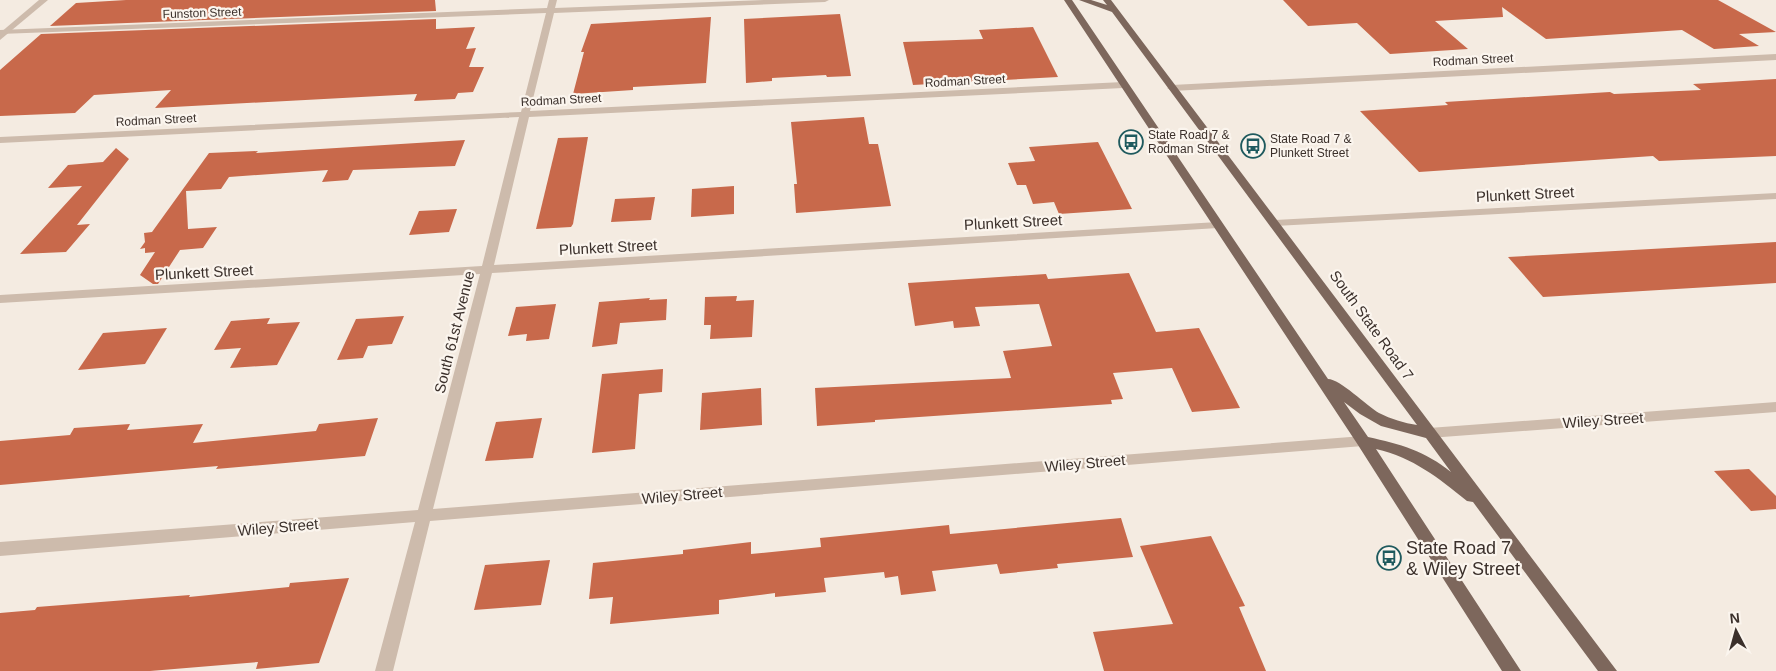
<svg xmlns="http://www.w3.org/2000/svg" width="1776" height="671" viewBox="0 0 1776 671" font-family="Arial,sans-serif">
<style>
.building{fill:#c8694b}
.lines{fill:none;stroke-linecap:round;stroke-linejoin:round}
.minor{fill:#cdbbac;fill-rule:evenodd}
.tertiary{fill:#cdbbac;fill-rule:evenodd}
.primary{fill:#7d675c;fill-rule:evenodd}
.labels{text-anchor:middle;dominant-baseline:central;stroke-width:4.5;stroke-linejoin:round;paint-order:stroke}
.far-street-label{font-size:12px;fill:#3b302b;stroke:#fbf5ee}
.far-poi-label{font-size:12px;fill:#3b302b;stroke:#fbf5ee;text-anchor:start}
.street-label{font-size:15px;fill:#3b302b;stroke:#fbf5ee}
.near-poi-label{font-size:18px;fill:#3b302b;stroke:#fbf5ee;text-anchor:start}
</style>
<rect width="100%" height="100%" fill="#f4ebe1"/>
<g class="building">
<path d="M126,0H435L436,11L50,26L76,3Z"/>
<path d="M1283,0H1718L1776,32L1739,34L1759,46L1714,49L1682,30L1546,39L1502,7L1503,17L1435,21L1468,49L1390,54L1357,23L1308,26Z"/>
<path d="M840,14L851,76L827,77L826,75L772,78V81L746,83L744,19Z"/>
<path d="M711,17L706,83L633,87V90L573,94L584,52H581L591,24Z"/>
<path d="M436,19V29L475,27L466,49L476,48L469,67H484L473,92L458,93L455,99L414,101L417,94L155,108L171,90L94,95L75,113L0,116V70L41,34Z"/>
<path d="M1033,27L1058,77L913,85L903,42L983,39L979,30Z"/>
<path d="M1776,79V156L1659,161L1653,156L1419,172L1360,111L1448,105L1445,102L1610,92L1614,94L1701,90L1693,84Z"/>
<path d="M864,117L869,144H878L891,206L796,213L794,184H797L791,122Z"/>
<path d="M588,137L573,224L571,227L536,229L558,138Z"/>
<path d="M465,140L455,166L353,170L348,180L322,182L328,170L229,177L221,189L186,191L188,229L217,227L203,248L180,250L158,284H153L140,275L155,252L145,253V248L140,249L145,242L144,233L152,232L209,153L258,151L256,153Z"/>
<path d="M1098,142L1132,209L1059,214L1054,202L1033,204L1026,185H1017L1008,163L1035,161L1029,147Z"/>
<path d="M116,148L129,159L77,225L90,224L66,252L20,254L82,186L48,188L68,165L103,162Z"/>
<path d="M734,186V214L691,217L692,189Z"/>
<path d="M655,197L651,220L611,222L615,199Z"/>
<path d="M457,209L449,232L409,235L419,211Z"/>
<path d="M1776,242V283L1543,297L1508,257Z"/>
<path d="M1129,273L1156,332L1199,328L1240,408L1192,412L1172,368L1113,373L1123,399L1111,400L1112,404L875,420V422L817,426L815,388L1011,378L1003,351L1052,346L1039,304L975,307L980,326L954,328L953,321L915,326L908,283L1046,274L1048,279Z"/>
<path d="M737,296L736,301L754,300L752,337L710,339L711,325H704L705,297Z"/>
<path d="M650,298L649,300L667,299L666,320L620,323L617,344L592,347L599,302Z"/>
<path d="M556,304L549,339L526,341L527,334L508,336L516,307Z"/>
<path d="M404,316L392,344L368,346L363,358L337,360L356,319Z"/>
<path d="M270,318L267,324L300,322L277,365L230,368L241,348L214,350L231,321Z"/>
<path d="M167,328L145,364L78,370L103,333Z"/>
<path d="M663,369L662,392L639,394L635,449L592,453L602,374Z"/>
<path d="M761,388L762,425L700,430L702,393Z"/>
<path d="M378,418L365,456L216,469L218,466L0,485V441L70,435L74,428L130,424L127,430L203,424L193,443L316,431L319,424Z"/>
<path d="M542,418L533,458L485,461L496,422Z"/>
<path d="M1749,469L1776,496V509L1751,511L1714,471Z"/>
<path d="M1121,518L1133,557L1057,564L1058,568L1000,574L997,564L932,571L936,591L901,595L898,576L885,578L884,572L824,578L826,592L775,597V593L719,600V614L610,624L613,597L589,599L593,563L683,554V550L751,542V554L821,547L820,538L949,525L950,534Z"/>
<path d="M1211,536L1245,606L1239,607L1266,671H1104L1093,632L1173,624L1140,546Z"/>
<path d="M550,560L541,605L474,610L485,565Z"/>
<path d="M349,578L319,663L256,669L258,662L150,671H0V613L35,610L37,607L190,595L189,597L289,587L290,583Z"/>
</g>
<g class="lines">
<g class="minor">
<path d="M549,0H557L555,8L764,0H829L825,2L554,13L530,111L1123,82L1128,85L1123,88L529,117L494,265L1218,222L1223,225L1218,228L492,273L433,509L1363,436L1368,437L1370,441L1368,445L1363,446L430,521L393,671H375L415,522L0,556V542L418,510L480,274L0,303V295L482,266L519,117L0,143V137L521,112L546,13L0,34V30L547,8Z"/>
<path d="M1776,54V60L1172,91L1167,88L1172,85Z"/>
<path d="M1776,193V199L1275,226L1270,223L1275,220Z"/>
<path d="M1776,402V412L1429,438L1424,437L1422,433L1424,429L1429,428Z"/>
</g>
<path class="tertiary" d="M39,0H48L0,40V33Z"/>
<path class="primary" d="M1064,0H1072L1328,379C1340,379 1367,406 1379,413C1391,419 1404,423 1417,425L1112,12L1079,0H1091L1107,5L1103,0H1111L1617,671H1598L1473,502L1467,501C1437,477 1414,458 1376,449L1521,671H1502L1358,445ZM1344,402L1360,414L1381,426L1426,438L1451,472C1425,451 1400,444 1368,437Z"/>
</g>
<defs>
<g id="bus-ring" transform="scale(1.25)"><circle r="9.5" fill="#fbf5ee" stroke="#1f5a5e" stroke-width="1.5"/><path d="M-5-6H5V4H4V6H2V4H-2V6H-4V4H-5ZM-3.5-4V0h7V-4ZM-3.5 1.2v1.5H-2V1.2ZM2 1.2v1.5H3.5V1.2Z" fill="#1f5a5e"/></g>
</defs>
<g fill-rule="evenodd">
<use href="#bus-ring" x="1131" y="142"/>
<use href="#bus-ring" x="1253" y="146"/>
<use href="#bus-ring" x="1389" y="558"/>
</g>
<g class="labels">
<g class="far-street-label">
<text transform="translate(202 13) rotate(-2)">Funston Street</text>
<text transform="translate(1473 60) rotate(-3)">Rodman Street</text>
<text transform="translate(965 81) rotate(-3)">Rodman Street</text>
<text transform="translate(561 100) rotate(-3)">Rodman Street</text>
<text transform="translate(156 120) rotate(-3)">Rodman Street</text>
</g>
<g class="far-poi-label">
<text x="1148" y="135">State Road 7 &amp;<tspan x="1148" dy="14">Rodman Street</tspan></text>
<text x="1270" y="139">State Road 7 &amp;<tspan x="1270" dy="14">Plunkett Street</tspan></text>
</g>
<g class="street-label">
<text transform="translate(1525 194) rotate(-3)">Plunkett Street</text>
<text transform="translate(1013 222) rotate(-3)">Plunkett Street</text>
<text transform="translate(608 247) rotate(-3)">Plunkett Street</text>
<text transform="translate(204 272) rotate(-3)">Plunkett Street</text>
<text transform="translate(1372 325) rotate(54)">South State Road 7</text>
<text transform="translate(454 332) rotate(-76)">South 61st Avenue</text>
<text transform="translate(1603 420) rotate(-4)">Wiley Street</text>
<text transform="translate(1085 463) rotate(-5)">Wiley Street</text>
<text transform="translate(682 495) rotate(-5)">Wiley Street</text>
<text transform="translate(278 527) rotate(-5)">Wiley Street</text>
</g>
<g class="near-poi-label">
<text x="1406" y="548">State Road 7<tspan x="1406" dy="21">&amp; Wiley Street</tspan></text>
</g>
</g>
<g transform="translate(1736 631) rotate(354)" stroke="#fbf5ee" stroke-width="4" paint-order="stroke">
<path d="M0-4L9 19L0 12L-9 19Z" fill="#3b302b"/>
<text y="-8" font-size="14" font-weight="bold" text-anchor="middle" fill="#3b302b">N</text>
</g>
</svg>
